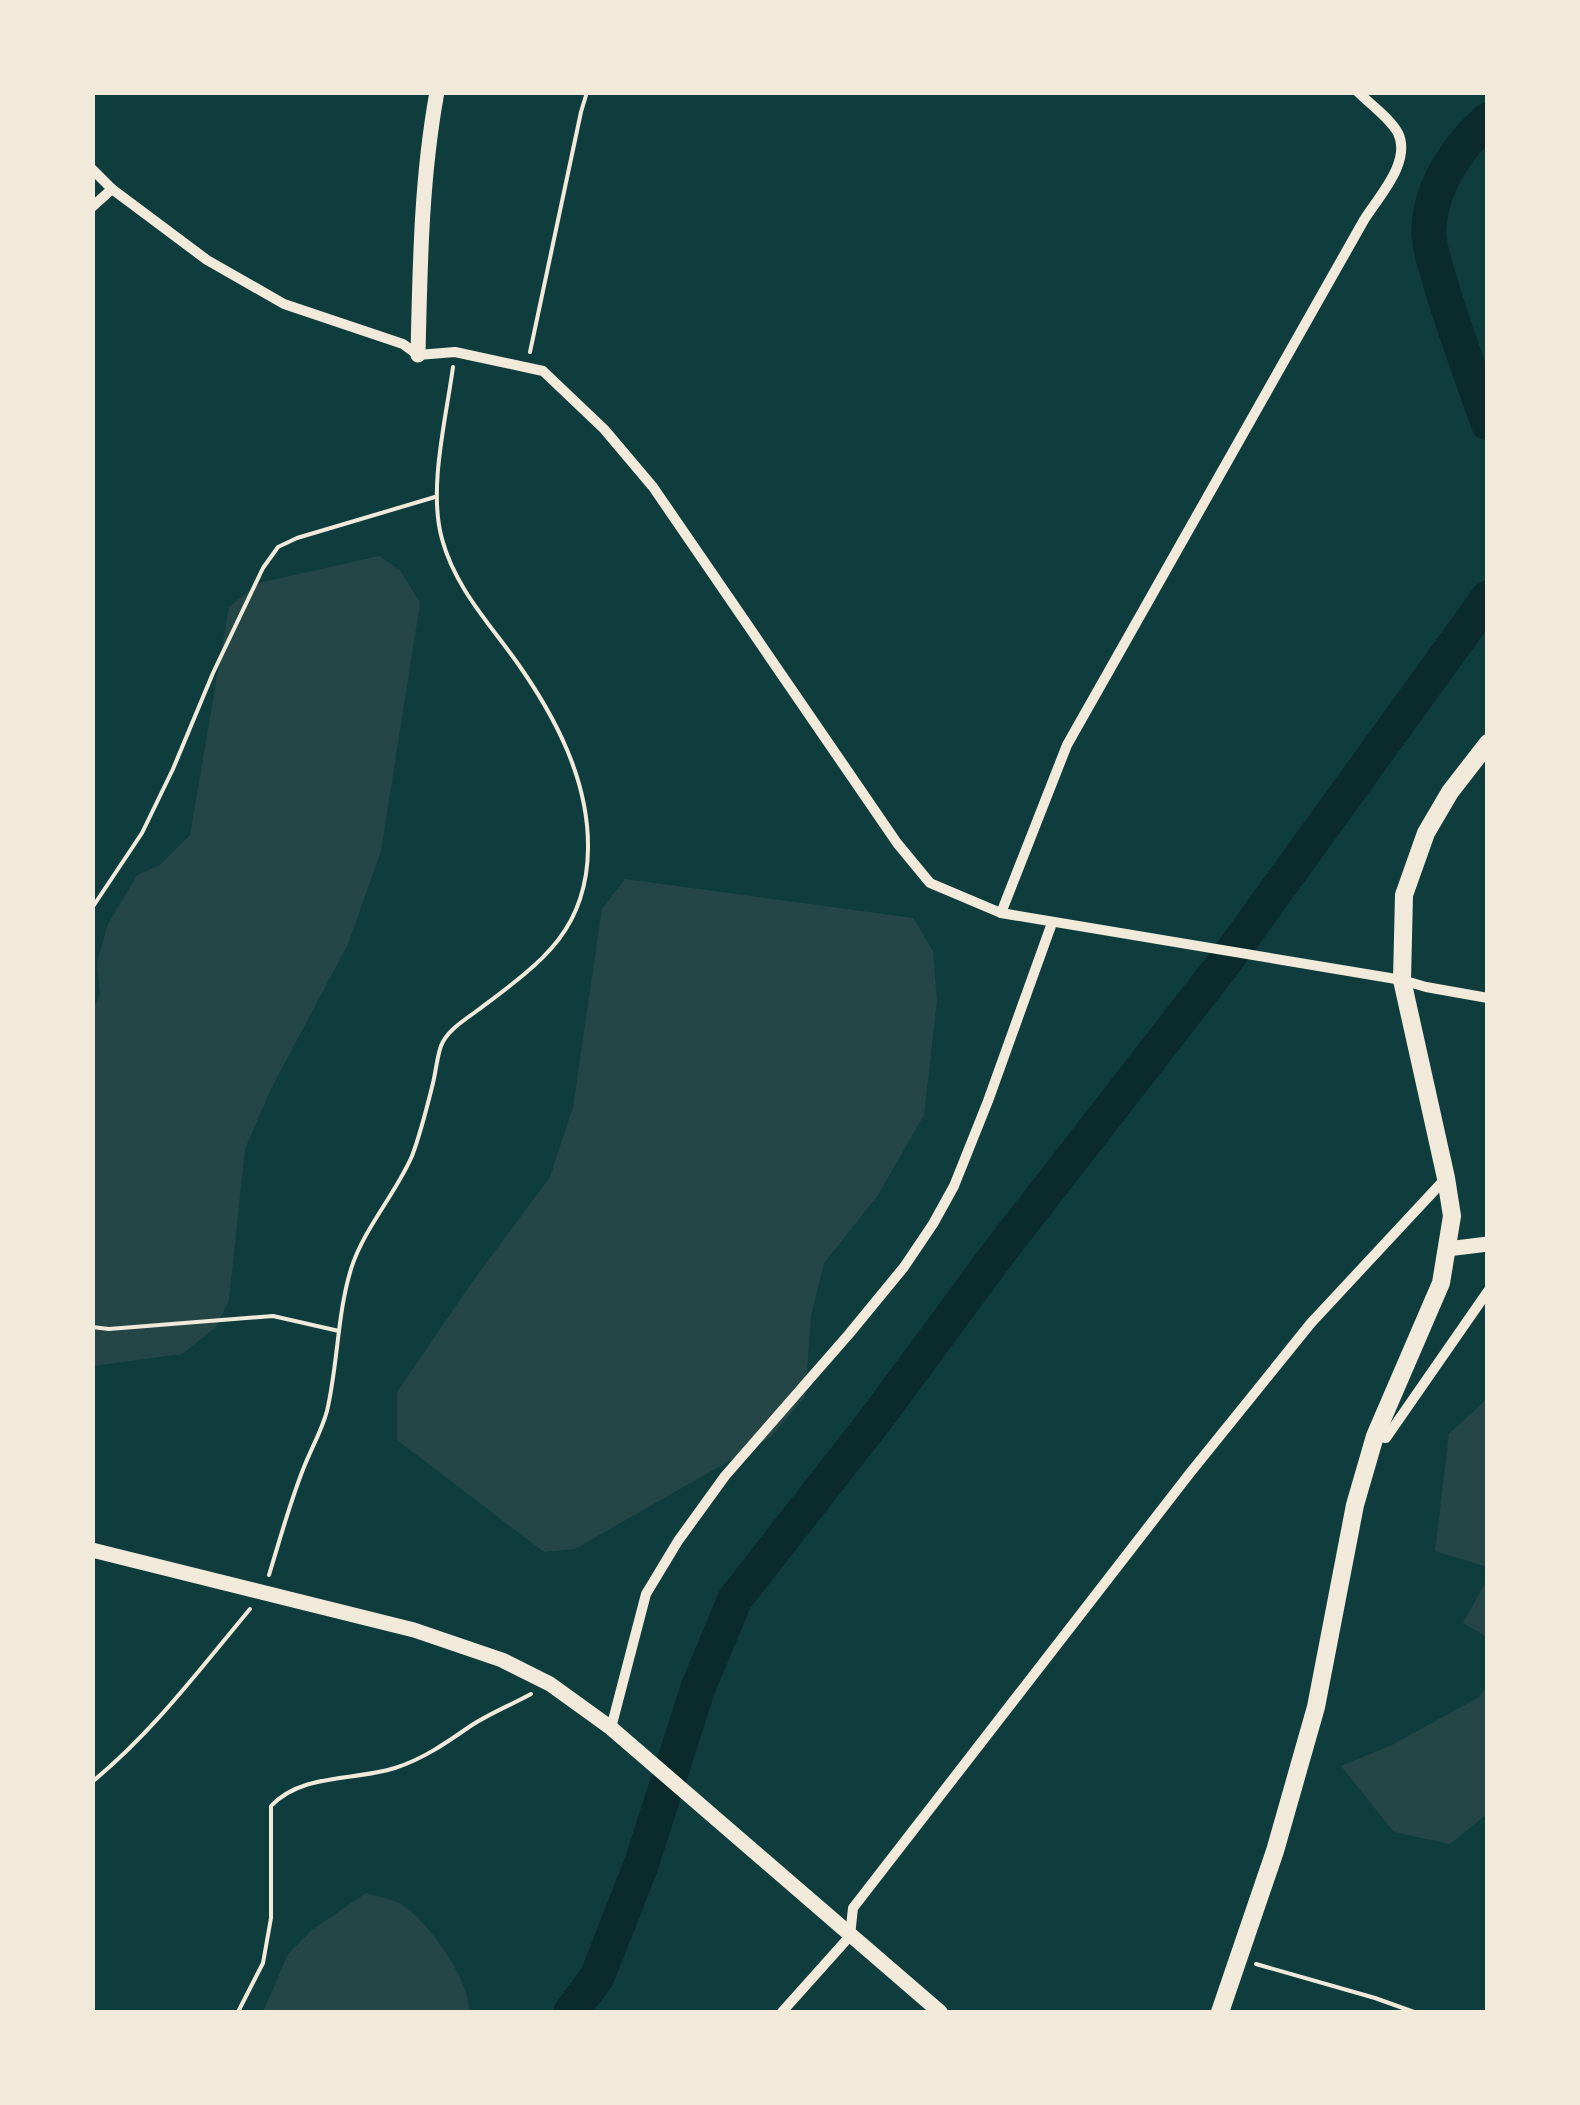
<svg xmlns="http://www.w3.org/2000/svg" width="1580" height="2105" viewBox="0 0 1580 2105" font-family="'IBM Plex Sans',sans-serif">
<style>
.green{fill:#244646}
.lines{fill:none;stroke-linecap:round;stroke-linejoin:round}
.river{stroke:#0a2a2b;stroke-width:35}
.path{stroke:#f1e9da;stroke-width:4}
.minor{stroke:#f1e9da;stroke-width:10}
.tertiary{stroke:#f1e9da;stroke-width:15}
.secondary{stroke:#f1e9da;stroke-width:18}
</style>
<rect width="100%" height="100%" fill="#0f3d3e"/>
<g class="green">
<path d="M379,556L400,570L420,603L381,851L348,944L271,1089L245,1149L229,1300L216,1327L182,1354L93,1366L92,1014L100,993L97,963L107,926L137,875L160,865L190,835L229,607L259,583Z"/>
<path d="M625,879L913,918L933,951L937,1001L924,1115L878,1195L824,1263L811,1316L805,1397L771,1437L575,1549L544,1552L397,1440V1392L473,1281L550,1177L573,1107L602,909Z"/>
<path d="M1487,1399V1567L1435,1551L1449,1434Z"/>
<path d="M1487,1580V1637L1463,1623Z"/>
<path d="M1487,1687V1814L1450,1844L1394,1832L1341,1766L1392,1745L1479,1697Z"/>
<path d="M366,1893C378,1897 394,1899 404,1906C430,1924 471,1982 469,2012H263L288,1954L312,1930Z"/>
</g>
<g class="lines">
<g class="river">
<path d="M1488,120C1458,146 1432,185 1429,225C1427,244 1436,266 1441,285C1455,332 1472,377 1488,423"/>
<path d="M571,2012L597,1977L641,1865L698,1688L735,1599L876,1419L1000,1251L1224,963L1488,598"/>
</g>
<g class="path">
<path d="M530,352L581,112L587,92"/>
<path d="M92,908L142,833L173,769L213,673L263,568L278,547L297,538L435,497"/>
<path d="M92,1327L109,1329L273,1316L339,1331"/>
<path d="M269,1575C280,1539 290,1502 304,1467C311,1449 322,1430 327,1411C338,1364 337,1315 351,1269C364,1228 395,1195 412,1156C421,1132 427,1107 433,1083C436,1071 437,1057 441,1046C447,1030 465,1020 478,1010C539,964 587,932 588,849C589,780 555,716 516,661C488,622 455,587 442,539C428,489 446,419 453,367"/>
<path d="M92,1782C153,1732 200,1669 250,1609"/>
<path d="M1256,1964L1375,1998L1414,2012"/>
<path d="M238,2012L263,1963L271,1918V1806C302,1773 354,1781 395,1768C423,1759 446,1743 469,1727C488,1714 511,1705 531,1694"/>
</g>
<g class="minor">
<path d="M92,169L112,189L207,260L284,304L403,344L418,355L455,352L543,371L604,429L653,487L897,843L930,883L1001,913L1402,980L1426,987L1488,998"/>
<path d="M92,207L112,189"/>
<path d="M1001,913L1067,745L1364,220C1378,197 1412,162 1398,133C1390,118 1371,105 1358,92"/>
<path d="M1375,1436L1386,1438L1488,1291"/>
<path d="M611,1728L646,1594L678,1541L725,1476L849,1334L904,1267L933,1224L954,1186L988,1101L1052,923"/>
<path d="M782,2012L850,1936L853,1908L1190,1473L1311,1323L1446,1178"/>
</g>
<g class="tertiary">
<path d="M418,355C420,267 421,179 437,92"/>
<path d="M1447,1249L1488,1244"/>
<path d="M92,1550L414,1630L502,1660L550,1684L611,1728L940,2012"/>
</g>
<path class="secondary" d="M1220,2012L1275,1851L1316,1707L1355,1505L1375,1436L1441,1283L1452,1216L1446,1178L1402,980L1404,895L1426,833L1450,792L1488,743"/>
</g>
<rect width="1580" height="2105" fill="none" stroke="#f1e9da" stroke-width="190"/>
</svg>
